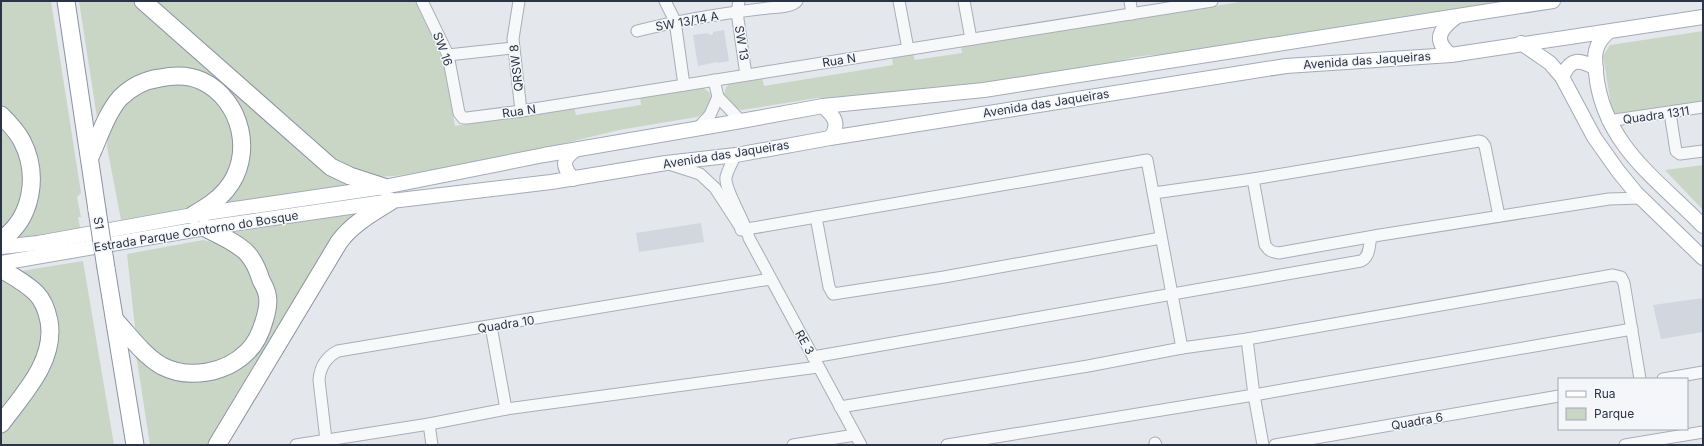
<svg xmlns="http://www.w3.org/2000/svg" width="1704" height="446" viewBox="0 0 1704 446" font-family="Inter,sans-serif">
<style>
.built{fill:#d2d6de}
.green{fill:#c9d6c5}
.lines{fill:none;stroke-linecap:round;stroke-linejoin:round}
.minor-casing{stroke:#a9aeb7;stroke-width:13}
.major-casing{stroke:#a3abb8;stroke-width:16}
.highway-casing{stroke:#8b94a3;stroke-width:19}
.minor{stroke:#f7f8fa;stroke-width:11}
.major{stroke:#fff;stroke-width:14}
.highway{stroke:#fff;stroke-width:17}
.highway-bridge-casing{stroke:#8b94a3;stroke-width:19;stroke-linecap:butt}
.highway-bridge{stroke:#fff;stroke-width:17}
.labels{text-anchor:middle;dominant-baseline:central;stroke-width:3;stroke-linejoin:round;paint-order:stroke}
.street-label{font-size:12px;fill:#2b3445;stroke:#f4f6f9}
</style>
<rect width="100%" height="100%" fill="#e4e7ec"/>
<g class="built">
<path d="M724,30L729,61L718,63L717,62L698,66L693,35L709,33V35L713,34V32Z"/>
<path d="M701,223L704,242L639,252L636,233Z"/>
<path d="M1703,298V332L1661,339L1653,305Z"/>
</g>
<g class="green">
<path d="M1,1H51L81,193L77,197L81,217H78L81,232L8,240L33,180L1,113Z"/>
<path d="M79,1H136L362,185L214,209L238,179L230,101L163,73L98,124Z"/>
<path d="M150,1H416L443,60L455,126L574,107L576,115L641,105L640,97L702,87L710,93C713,104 707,113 697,117L619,130L491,161L395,176L375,177L337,164Z"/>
<path d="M1246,1H1503L1468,9L1179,55C1152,53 1126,57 1101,67L967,88L890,95L817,98L742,110L735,108L724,95L726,87L731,83L762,77L764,86L893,65L892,57L913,54L915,60L962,53L961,46Z"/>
<path d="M1703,31V103L1613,117L1603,56L1610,45Z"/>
<path d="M184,84C251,102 250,181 190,209C184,212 176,212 169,213C153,215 137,218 121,220L107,147L108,132L126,103L137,94L151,86Z"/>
<path d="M1,128C7,135 13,142 17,151C26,170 24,204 12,221C9,225 5,228 1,232Z"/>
<path d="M1703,165V210L1665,170Z"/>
<path d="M363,211L212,445H150L136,354L177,379L195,382L218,378L253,357L270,331L274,311L275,293L262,260L251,247L231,233Z"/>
<path d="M203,240L224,245L242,257L250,268L261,296L256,326L243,347L229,357L195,368L166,360L151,349L135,328L127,254Z"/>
<path d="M83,261L114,445H1V430L50,360L54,310L8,273Z"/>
<path d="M1,280L6,281L23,292L35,305L40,314L43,330L39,357L1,417Z"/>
</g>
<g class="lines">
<g class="minor-casing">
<g id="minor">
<path d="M422,1L448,55L459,113L463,118H467L521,111L1212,1"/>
<path d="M519,1L513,39L521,111"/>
<path d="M665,1L675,21L684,85"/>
<path d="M739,1L737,12L746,75"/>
<path d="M899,1L908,49"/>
<path d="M964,1L971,39"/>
<path d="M1130,1L1132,14"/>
<path d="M637,31C680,20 724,13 768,8C776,7 793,7 797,1"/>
<path d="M448,55L513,48"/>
<path d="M714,80L718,97L741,121"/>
<path d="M1670,113L1676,151L1680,154L1703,151"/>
<path d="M1608,121L1703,107"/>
<path d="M698,128L710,115L718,97"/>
<path d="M736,155C732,162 728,170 726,177C724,189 746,223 749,238L861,445"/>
<path d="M669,164L700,174L715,188L741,228"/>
<path d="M1253,179L1265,245C1269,251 1272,252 1279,253L1380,235L1609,199L1642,198"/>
<path d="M1154,193L1253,179L1479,141L1482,142L1485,146L1499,216"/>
<path d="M816,217L829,287L833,294L944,277L1161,238"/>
<path d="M741,230L1147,160L1182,348"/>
<path d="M491,326L506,409"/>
<path d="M1247,339L1254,395L1263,445"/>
<path d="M813,357L1361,261C1370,257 1369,245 1371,237"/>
<path d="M1663,379L1703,372"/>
<path d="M840,407L1088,366L1182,348L1247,339L1613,275L1621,277L1624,283L1640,379"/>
<path d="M429,424L432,445"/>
<path d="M326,440L319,380C320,368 326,357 338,351L770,279"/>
<path d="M1155,443L1156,445"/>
<path d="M296,445L429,424L506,409L818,367"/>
<path d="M793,445L855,435"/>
<path d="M947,445L1254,395L1632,329"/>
<path d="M1275,445L1559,396"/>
<path d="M1625,445L1703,432"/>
</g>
</g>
<g class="major-casing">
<g id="major">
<path d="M1608,32C1594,45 1594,55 1596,73C1603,144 1657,179 1703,226"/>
<path d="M1521,43L1550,63L1562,77L1594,137L1618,171L1636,193L1703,258"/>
<path d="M1451,55C1432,40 1440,29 1456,17"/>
<path d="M1562,77C1571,58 1578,59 1596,68"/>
<path d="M823,106C834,116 841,124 830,138"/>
<path d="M573,179C562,166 562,160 575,150"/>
<path d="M1,247L38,243L193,215L384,187L544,155L741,121L823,106L984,90L1553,1"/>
<path d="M1,263L205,228L391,201L551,182L666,163L736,155L830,138L1286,66L1451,55L1703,17"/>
</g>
</g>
<g class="highway-casing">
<g id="highway">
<path d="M66,1L97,210"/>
<path d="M143,1L331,167L350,176L384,187"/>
<path d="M1,115C8,122 17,131 22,141C39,174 33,218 1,240"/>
<path d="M90,157C99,138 106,114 120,98C131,87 145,80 160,78C174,75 189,75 202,81C242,100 255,156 226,190C217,201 205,208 193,215"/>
<path d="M106,268L135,445"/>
<path d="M1,269C13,276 26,283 36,293C44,301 47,311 49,321C56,361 23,394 1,424"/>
<path d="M115,320C129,335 144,356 162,366C189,380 226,373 247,352C256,344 262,329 265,318C267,311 269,301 267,294C266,289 263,284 261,280C258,270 254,261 247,253C236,242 219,235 205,228"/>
<path d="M217,445L339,242C352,224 372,213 391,201"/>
</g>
</g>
<use href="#minor" class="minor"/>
<use href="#major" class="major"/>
<use href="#highway" class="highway"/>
<g class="highway-bridge-casing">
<path id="highway-bridge" d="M97,210L106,268"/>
</g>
<use href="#highway-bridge" class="highway-bridge"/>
</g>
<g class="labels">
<g class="street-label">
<text transform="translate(687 21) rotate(-10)">SW 13/14 A</text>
<text transform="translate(742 43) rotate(81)">SW 13</text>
<text transform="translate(443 49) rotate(70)">SW 16</text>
<text transform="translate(839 60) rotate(-9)">Rua N</text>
<text transform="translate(1367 60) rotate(-4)">Avenida das Jaqueiras</text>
<text transform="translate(516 68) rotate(-96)">QRSW 8</text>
<text transform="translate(1046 103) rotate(-9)">Avenida das Jaqueiras</text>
<text transform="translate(519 111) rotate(-8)">Rua N</text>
<text transform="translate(1656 115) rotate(-8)">Quadra 1311</text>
<text transform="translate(726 154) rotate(-9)">Avenida das Jaqueiras</text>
<text transform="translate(99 223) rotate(81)">S1</text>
<text transform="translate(196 231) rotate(-9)">Estrada Parque Contorno do Bosque</text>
<text transform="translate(506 324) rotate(-9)">Quadra 10</text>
<text transform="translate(805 342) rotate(61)">RE 3</text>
<text transform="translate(1417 421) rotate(-10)">Quadra 6</text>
</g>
</g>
<rect width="1704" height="446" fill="none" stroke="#2b3445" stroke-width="4"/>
<rect x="1558" y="378" width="130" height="52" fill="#f4f6f9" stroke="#a4a8b1"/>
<rect x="1566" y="391" width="20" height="6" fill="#ffffff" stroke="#a4a8b1"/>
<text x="1594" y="398" font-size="12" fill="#2b3445">Rua</text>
<rect x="1566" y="408" width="20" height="12" fill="#c9d6c5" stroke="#a4a8b1"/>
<text x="1594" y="418" font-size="12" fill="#2b3445">Parque</text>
</svg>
